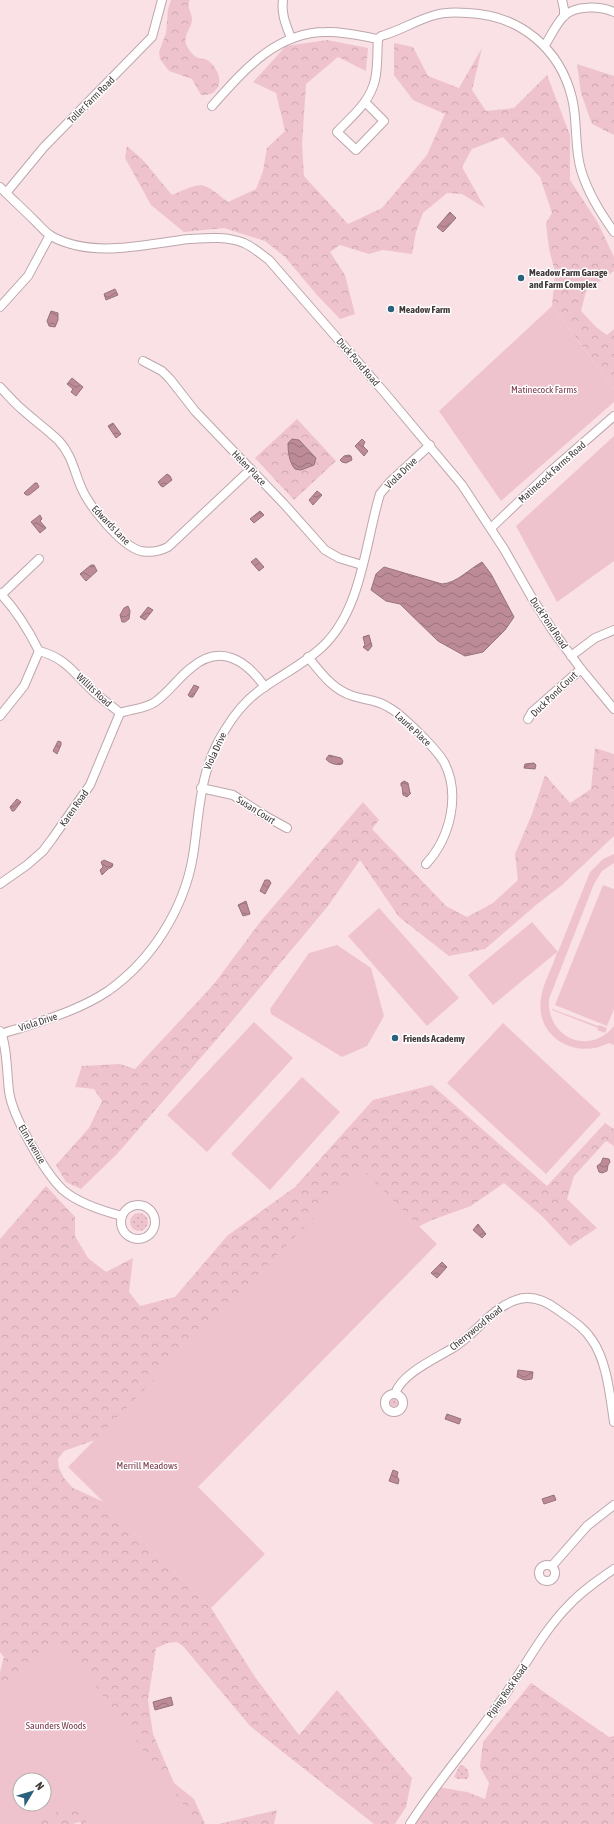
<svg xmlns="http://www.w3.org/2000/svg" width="614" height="1824" viewBox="0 0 614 1824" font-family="'Asap Condensed',sans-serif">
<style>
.grass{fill:url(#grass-dots)}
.forest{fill:url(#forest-crowns);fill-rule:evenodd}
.park{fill:#efc3cd;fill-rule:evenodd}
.water{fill:url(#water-waves);stroke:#97727b}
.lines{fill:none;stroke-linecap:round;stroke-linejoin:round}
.minor-casing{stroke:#bda7ac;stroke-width:10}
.minor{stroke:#fff;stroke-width:8}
.poi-dot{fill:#2c617d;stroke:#fff;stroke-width:1.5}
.labels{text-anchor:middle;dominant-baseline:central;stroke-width:3;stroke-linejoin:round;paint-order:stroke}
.street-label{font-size:10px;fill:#41383a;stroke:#fff}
.poi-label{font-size:10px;font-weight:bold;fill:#41383a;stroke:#fff;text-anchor:start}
.park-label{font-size:10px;fill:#7a394c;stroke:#fff}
</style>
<defs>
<pattern id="grass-dots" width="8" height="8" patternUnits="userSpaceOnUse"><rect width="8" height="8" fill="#efc3cd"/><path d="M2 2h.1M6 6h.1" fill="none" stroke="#cea8b1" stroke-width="1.8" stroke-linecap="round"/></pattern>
<pattern id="forest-crowns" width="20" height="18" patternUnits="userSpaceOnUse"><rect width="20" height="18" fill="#efc3cd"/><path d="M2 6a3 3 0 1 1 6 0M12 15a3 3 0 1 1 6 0" fill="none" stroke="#cea8b1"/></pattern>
<pattern id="water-waves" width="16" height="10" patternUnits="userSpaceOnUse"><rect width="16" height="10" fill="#bc8b97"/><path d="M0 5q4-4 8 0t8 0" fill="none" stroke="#9a737c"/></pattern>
</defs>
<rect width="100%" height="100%" fill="#f9e1e6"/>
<g class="grass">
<circle cx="139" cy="1222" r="9"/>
<circle cx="394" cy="1403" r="7"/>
<path d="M460,1765L464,1766L468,1770L469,1776L467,1779H458L454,1777Z"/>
</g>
<g class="forest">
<path d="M171,0H190C186,6 191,11 192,18C193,27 183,34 186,44C188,49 193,56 198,58C201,59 204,58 207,60C216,65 225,82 215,91C211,95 206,95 201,95L192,79L169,71L160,59L159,52L166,33L168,9Z"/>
<path d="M327,40L368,48L366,71L338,57L306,84L302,145L304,176L348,224L382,208L427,155L445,114L413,100L394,75V43L413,47L428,76L459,88L482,48L472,90L486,111L514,108L547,75L570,135V180L598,223L614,257V271L586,291L581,311L596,327L607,335L614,329V389L552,306L555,272L549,249L546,223L552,213L540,177L503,137L472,149L462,167L485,208L462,194L447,193L423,213L416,232L412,254L383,250L369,254L340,245L330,252L345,275L355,314L340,319L317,295L285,257L265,241L224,228L184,232L151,205L125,158L127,146L143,160L172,195C204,181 201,181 228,202L256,189L263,171L267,148L285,131L276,93L253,82L286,46Z"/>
<path d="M577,64L614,76V135L592,124L581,93Z"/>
<path d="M297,419L336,461L294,500L255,458ZM292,439L299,440L314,455L311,467L305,468L291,464L290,458Z"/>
<path d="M595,748L614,754V836L562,885L536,905L485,949L449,956L399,917L360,860L328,906L217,1039L117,1154L81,1189L66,1182L56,1165L89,1128L102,1101L94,1089L75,1087L82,1066L120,1064L135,1069L214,984L260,922L363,802L379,820L372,829L446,906L467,917L493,903L518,880L515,854L532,814L545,775L570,803L591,789Z"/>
<path d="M432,1085L547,1186L605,1123L614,1129V1146L606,1141L574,1176L567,1199L597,1228L570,1246L543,1217L504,1183L471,1206L432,1220L350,1260L95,1440L64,1451L58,1459L59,1468L64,1478L73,1488L104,1502L211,1608L255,1677L299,1735L337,1690L412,1778L406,1807L395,1824H374L250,1726L183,1646L177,1642L168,1643L156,1648L148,1700L153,1734L174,1783L194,1799L205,1824H82L79,1822L73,1824H0V1672L4,1657L0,1652V1239L46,1186L75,1217V1236L88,1258L106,1272L133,1258L129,1292L140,1306L175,1297L227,1236L295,1187L373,1100ZM20,1780H44V1804H20Z"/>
<path d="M531,1683L609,1737L614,1736V1824H413L438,1787L467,1792L485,1799L489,1783L480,1767L483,1742Z"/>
<path d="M277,1810L274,1824H219Z"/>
</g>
<g class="park">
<path d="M552,306L614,389V402L501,501L439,411Z"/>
<path d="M614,436V561L557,602L516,526Z"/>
<path d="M614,854V863L602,871L594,884L549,999C546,1037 589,1057 614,1026V1045L609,1043C576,1060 535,1038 541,998C543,983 553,967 557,952L493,1005L468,975L532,922L558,952L590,872L603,859Z"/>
<path d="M603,885L614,889V1009L607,1026L555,1005Z"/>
<path d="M379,908L459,998L427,1026L348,936Z"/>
<path d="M337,945L371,968L384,1016L367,1046L342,1057L271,1014L270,1009L309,953Z"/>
<path d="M552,1009L598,1026L599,1025L607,1028L605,1033L597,1030L598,1028L552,1010Z"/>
<path d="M254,1022L293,1058L207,1152L167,1115Z"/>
<path d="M503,1023L601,1114L546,1174L447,1083Z"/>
<path d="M302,1077L340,1112L270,1190L231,1154Z"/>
<path d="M362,1169L437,1244L198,1487L265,1554L211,1608L68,1467Z"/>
<path d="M55,1646L95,1685L198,1824H87L84,1816L70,1808L58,1811L38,1824H0V1693ZM20,1780H44V1804H20Z"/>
</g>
<g class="water">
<path d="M450,212L456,218L443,232L437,227Z"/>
<path d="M115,289L118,295L106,300L104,294Z"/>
<path d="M51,311L58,313V320L55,327L49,326L47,321Z"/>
<path d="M72,378L83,387L76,396L71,392L73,389L67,384Z"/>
<path d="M113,423L121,434L116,438L108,426Z"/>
<path d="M292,439L299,440L316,458L314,465L301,470L295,469C289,462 288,452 288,443Z"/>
<path d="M362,439L365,442L363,446L368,451L364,456L355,446Z"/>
<path d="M349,455L351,456L352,460L346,463L342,462L340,460L344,456Z"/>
<path d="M167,474L170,476L172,480L163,487L161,486L158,482Z"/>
<path d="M35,483H37L39,487L29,495H26L24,493Z"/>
<path d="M317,491L322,495L313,505L309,500Z"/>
<path d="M260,511L264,515L254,523L250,519Z"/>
<path d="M40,515L42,519L40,521L46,528L40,533L31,522Z"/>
<path d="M256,558L264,567L259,571L251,562Z"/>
<path d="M482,562L491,574L514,617L505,630L483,652L465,656L438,641L400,604L386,601L371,590L376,574L384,567L442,584C457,583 469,569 482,562Z"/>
<path d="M91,565H94L97,571L86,581L80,574Z"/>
<path d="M128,606L130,611L129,619L125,622H122L120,615L124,608Z"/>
<path d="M148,607L153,610L145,620L140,617Z"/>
<path d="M369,635L372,646L368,651L363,647L365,645L363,637Z"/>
<path d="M194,685L199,687L193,697H190L188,695Z"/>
<path d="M58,741L61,742V745L57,754L53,751Z"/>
<path d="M329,755L341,758L343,761L342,764C338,766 328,763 326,759Z"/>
<path d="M534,763L536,765L535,769L524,768L525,764Z"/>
<path d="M404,781L408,783L410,793H411L407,797L403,795L402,786H401V783Z"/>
<path d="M17,799L21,802L14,811H12L10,807Z"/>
<path d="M104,860L113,864L112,867L108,869L102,875L100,870L103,867L101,862Z"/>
<path d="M265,880H269L271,883L265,894L260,891Z"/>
<path d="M246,901L250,914L243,916L238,905Z"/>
<path d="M603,1158L609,1159L610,1162L608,1165L607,1171L602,1173L599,1172L597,1166L601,1163Z"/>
<path d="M478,1224L486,1234L482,1238L473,1230Z"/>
<path d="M442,1262L447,1267L437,1278L431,1273Z"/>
<path d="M518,1370L533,1372L532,1379L525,1380L517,1377Z"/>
<path d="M447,1414L461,1419L459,1424L445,1419Z"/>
<path d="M393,1470L398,1472L397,1476L399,1480L398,1484L389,1481Z"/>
<path d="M554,1495L556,1500L544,1504L542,1499Z"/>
<path d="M171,1697L173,1705L155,1710L153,1702Z"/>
</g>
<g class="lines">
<g class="minor-casing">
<g id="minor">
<path d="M283,0C281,14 286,25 291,38"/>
<path d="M562,0L564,9V16"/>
<path d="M545,45C551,36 556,24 564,16C576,5 600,6 614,12"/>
<path d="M365,102L384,121L356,150L337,132C352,116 370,102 375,80C378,67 377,52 378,39"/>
<path d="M212,106C243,71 276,32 326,32C343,31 361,36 378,39L381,36C400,31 416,20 435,15C445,12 457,12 468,13C519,15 560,48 572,98C578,122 574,147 581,170C588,193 600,212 614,232"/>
<path d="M0,187C12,199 24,210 35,221C40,226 45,232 51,236C93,259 145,244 189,239C207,238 226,236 244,243C253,247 261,254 269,260L384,392L462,485L504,549L532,598L553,631L581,669L614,709"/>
<path d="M6,193L44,147L152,37L162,0"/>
<path d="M0,307L28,276L50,235"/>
<path d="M143,361L162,371L170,379L195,411L284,504L325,550L339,558L362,565"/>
<path d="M0,387C8,395 15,404 24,411C35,421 48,430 59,441C72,455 74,471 81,487C89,506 121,546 141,551C151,553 160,551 168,547L251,469"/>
<path d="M491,528L552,470L614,416"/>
<path d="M0,593C17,611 28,629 39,651C67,658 76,676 95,693C103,700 112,706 120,713C131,709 145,709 155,702C169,692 178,678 191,668C220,643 246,660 265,687"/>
<path d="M1,595L39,559"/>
<path d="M571,656L595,638L614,630"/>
<path d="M308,657C321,673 333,690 353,696C365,700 378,700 388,707C398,712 406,721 414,728C425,739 436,749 444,762C461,795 450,838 426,864"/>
<path d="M0,716L24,686L39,651"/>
<path d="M528,719L532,712L581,669"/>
<path d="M201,788L233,795L267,817L287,828"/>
<path d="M0,884L27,865L43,851L52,839L90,785L120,713"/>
<path d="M0,1031C7,1043 7,1076 9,1091C12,1116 45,1173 63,1190C78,1203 103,1211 122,1216"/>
<path d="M0,1035C9,1030 21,1029 30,1025C57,1016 84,1007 108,991C152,960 184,909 193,856C200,810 199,770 225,730C235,713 250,696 266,686C285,673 305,663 322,647C362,610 365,543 380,494L390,482L430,445"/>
<circle cx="138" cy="1222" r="17"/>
<circle cx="394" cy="1403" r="9"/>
<path d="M395,1394C401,1373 439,1357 456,1346C477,1332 492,1308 516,1300C532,1294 546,1301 558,1310C570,1319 584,1327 592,1340C607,1361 610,1396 614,1422"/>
<circle cx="547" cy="1573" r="8"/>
<path d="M552,1566L587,1526L614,1505"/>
<path d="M410,1824C438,1780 473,1741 502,1699C524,1669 542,1632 569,1605C582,1591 598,1580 614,1569"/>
</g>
</g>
<use href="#minor" class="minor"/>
</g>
<g class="poi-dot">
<circle cx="521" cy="278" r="4"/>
<circle cx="391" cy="309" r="4"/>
<circle cx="395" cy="1038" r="4"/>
</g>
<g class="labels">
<g class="street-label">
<text transform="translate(91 100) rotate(-45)">Toller Farm Road</text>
<text transform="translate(358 362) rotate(49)">Duck Pond Road</text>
<text transform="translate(249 468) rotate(46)">Helen Place</text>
<text transform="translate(552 472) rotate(-42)">Matinecock Farms Road</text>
<text transform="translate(401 473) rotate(-44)">Viola Drive</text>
<text transform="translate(111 525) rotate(46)">Edwards Lane</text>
<text transform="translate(549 623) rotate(56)">Duck Pond Road</text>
<text transform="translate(94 690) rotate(43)">Willits Road</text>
<text transform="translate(554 694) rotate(-44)">Duck Pond Court</text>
<text transform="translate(413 729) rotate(43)">Laurie Place</text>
<text transform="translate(215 751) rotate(-65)">Viola Drive</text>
<text transform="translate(74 808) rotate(-55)">Karen Road</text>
<text transform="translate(256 810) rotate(32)">Susan Court</text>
<text transform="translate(38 1022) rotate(-18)">Viola Drive</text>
<text transform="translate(32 1144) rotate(59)">Elm Avenue</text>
<text transform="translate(476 1328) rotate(-39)">Cherrywood Road</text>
<text transform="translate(507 1691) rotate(-55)">Piping Rock Road</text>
</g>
<g class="poi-label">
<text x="529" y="272">Meadow Farm Garage<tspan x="529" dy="12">and Farm Complex</tspan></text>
<text x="399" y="309">Meadow Farm</text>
<text x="403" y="1038">Friends Academy</text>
</g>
<g class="park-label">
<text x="544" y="389">Matinecock Farms</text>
<text x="147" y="1465">Merrill Meadows</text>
<text x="56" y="1725">Saunders Woods</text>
</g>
</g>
<g transform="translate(32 1792) rotate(52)"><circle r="19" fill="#ffffff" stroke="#b3afb0"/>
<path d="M0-3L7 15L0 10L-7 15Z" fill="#2c617d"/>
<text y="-6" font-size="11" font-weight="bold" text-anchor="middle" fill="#41383a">N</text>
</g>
</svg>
